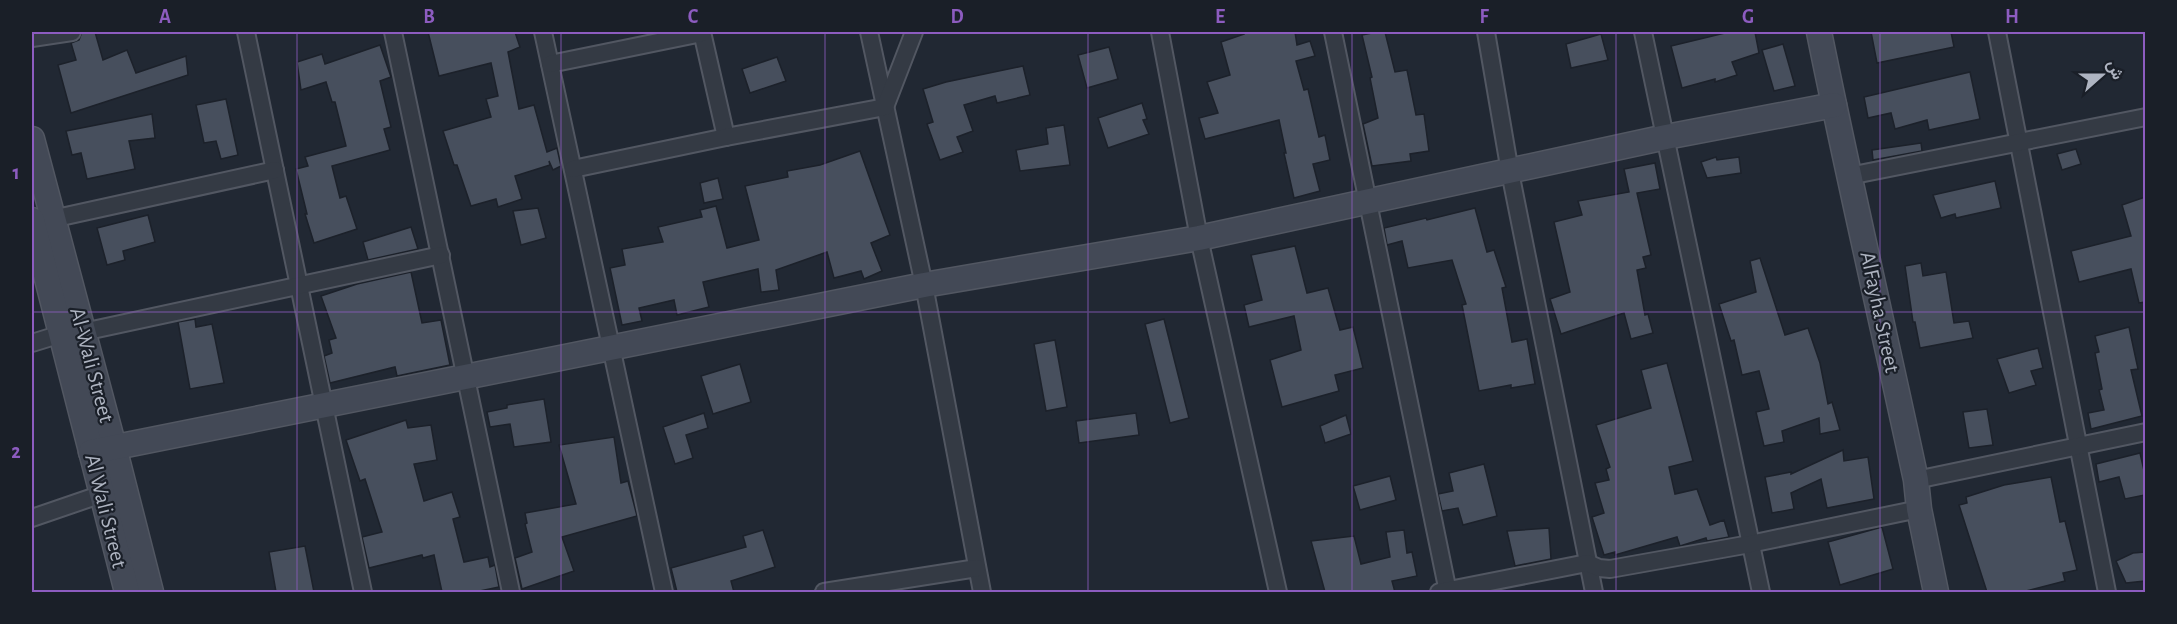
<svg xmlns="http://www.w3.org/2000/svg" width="2177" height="624" viewBox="0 0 2177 624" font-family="'Alegreya Sans',Vazirmatn,sans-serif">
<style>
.building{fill:#474f5d;stroke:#1c212a;stroke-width:1.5}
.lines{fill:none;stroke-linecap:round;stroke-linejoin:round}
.street-casing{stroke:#525762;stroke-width:20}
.secondary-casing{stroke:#525762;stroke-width:27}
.street{stroke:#343a44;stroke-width:16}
.secondary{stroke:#434956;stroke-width:24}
.grid{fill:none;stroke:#8d5cc0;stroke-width:1.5;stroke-opacity:0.55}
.labels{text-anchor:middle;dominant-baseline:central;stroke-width:4.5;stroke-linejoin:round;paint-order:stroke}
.street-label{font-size:22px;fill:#aeb4c1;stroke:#1a1f28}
.neatline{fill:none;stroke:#8d5cc0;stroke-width:2}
.grid-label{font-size:20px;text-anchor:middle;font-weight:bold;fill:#8d5cc0}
</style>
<rect width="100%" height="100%" fill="#212833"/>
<g class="building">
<path d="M82,32H95L103,60L127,50L136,73L186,56L188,75L71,113L58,65L76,60L71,43L79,40Z"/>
<path d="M428,32H515L520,47L508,52L519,109L534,105L547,152L557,148L561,166L553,170L549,161L550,165L515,176L522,199L498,207L496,199L471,206L457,165H454L443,131L491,117L486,99L498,96L491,63L439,76Z"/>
<path d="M1243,32H1295L1297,45L1310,41L1315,56L1296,61L1304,90L1308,89L1319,137L1325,135L1330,160L1313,164L1320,191L1294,198L1284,153H1286L1279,120L1205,139L1199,118L1218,113L1207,82L1230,75L1221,42L1244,34Z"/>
<path d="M1377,32H1385L1395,72L1407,70L1416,115L1424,114L1429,151L1410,154L1411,161L1372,166L1363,124L1378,118L1370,78L1372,77L1362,35Z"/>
<path d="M1729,32H1755L1759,53L1732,62L1737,75L1715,82V79L1682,88L1671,46Z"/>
<path d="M1871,32H1951L1954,47L1877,63Z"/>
<path d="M1601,34L1608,60L1571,68L1566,44Z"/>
<path d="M1783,44L1795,86L1774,91L1762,50Z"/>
<path d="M380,45L391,77L380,81L391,127L384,129L390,150L332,166L340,198L346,196L357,229L314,243L305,214H307L296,169L308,166L305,157L346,146L335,102H332L326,82L301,90L297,62L322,54L325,64Z"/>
<path d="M1109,47L1118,79L1087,88L1078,55Z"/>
<path d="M777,57L786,81L750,93L742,69Z"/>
<path d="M1023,66L1030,95L997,103L995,96L964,105L973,131L957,137L963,152L940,160L927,124L933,122L923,89L946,82Z"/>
<path d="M1970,72L1980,119L1929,130L1927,120L1895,129L1891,113L1868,118L1864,97Z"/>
<path d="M226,99L238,155L221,159L216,141L204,143L196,105Z"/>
<path d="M1142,103L1147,119L1143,120L1149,134L1108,148L1098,118Z"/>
<path d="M152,114L155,138L129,141L135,169L87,179L81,153L72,155L66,131Z"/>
<path d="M1064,125L1070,165L1020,171L1016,150L1048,144L1046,128Z"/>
<path d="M1921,143L1922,151L1873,160L1872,150Z"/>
<path d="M2076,149L2081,164L2062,170L2057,154Z"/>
<path d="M860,151L890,235L871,243L882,271L864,279L861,271L834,278L827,252L776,270L779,290L761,292L758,269L703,282L709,307L677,315L674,300L639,308L642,321L622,325L610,268L625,265L622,249L663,242L658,227L702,217L700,210L716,206L727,248L759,240L745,186L788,177L787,171L820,165Z"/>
<path d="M1716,157L1717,160L1739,157L1741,173L1707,178L1701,162Z"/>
<path d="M1655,163L1660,189L1637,193L1651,255L1643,257L1646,268L1637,270L1645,315L1648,314L1653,333L1631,339L1624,313L1561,334L1550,299L1570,292L1554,222L1582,215L1578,201L1629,192L1624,169Z"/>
<path d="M718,178L723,199L704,203L700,183Z"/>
<path d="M1995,181L2001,208L1956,218L1955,214L1941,218L1933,195Z"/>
<path d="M2145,197V302L2139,303L2131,269L2079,282L2071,251L2131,236L2122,205Z"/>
<path d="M538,208L546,238L521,245L513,211Z"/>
<path d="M1475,208L1487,252L1494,250L1506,287L1502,288L1512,342L1527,339L1535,384L1511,388V385L1479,391L1462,305L1466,304L1452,260L1408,268L1402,241L1387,245L1384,228L1426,218L1427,220Z"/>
<path d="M148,215L155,242L123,251L125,260L107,265L97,228Z"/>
<path d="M411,227L418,249L368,260L363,242Z"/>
<path d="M1295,246L1307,293L1328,288L1340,330L1353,327L1363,368L1335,375L1339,391L1282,407L1270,360L1301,350L1294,316L1249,327L1244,305L1262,300L1251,255Z"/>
<path d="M1760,258L1785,335L1808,328L1820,363L1828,404L1832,402L1840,430L1820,434L1819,418L1782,431L1784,442L1764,446L1756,412L1769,409L1759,371L1742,375L1734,340L1731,341L1719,304L1756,292L1750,261Z"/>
<path d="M1921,263L1923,276L1946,272L1954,323L1969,321L1973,338L1920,348L1915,322H1913L1905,266Z"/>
<path d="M411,272L422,323L441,320L450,365L397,376L395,367L330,383L324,356L332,353L329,340L336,338L321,296L357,284Z"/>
<path d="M195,319L196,327L212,324L224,383L190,389L178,322Z"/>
<path d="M1164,319L1189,418L1170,423L1145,324Z"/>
<path d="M2129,327L2138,369L2131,370L2142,416L2091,429L2088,413L2104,410L2099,390L2102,389L2095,353L2099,352L2095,336Z"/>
<path d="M1055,340L1067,407L1046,411L1034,344Z"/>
<path d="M2038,348L2043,368L2031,371L2036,385L2009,393L1997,359Z"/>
<path d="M1667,363L1693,461L1669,467L1675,494L1697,489L1710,525L1724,520L1729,537L1707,541L1706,538L1680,546L1677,537L1615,555V552L1604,555L1592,517L1604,513L1595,483L1609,480L1606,469L1610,467L1596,425L1651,408L1641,370Z"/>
<path d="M740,364L751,402L713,414L701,376Z"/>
<path d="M544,399L551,442L514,447L510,424L490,427L487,412L507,408V405Z"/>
<path d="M1987,409L1993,445L1969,448L1963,412Z"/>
<path d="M704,413L708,428L686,435L693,458L675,464L663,427Z"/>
<path d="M1136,413L1139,435L1079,443L1076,421Z"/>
<path d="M1346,415L1351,434L1325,443L1320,426Z"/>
<path d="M406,420L408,428L431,425L437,460L414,464L424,501L452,492L460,517L453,519L464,562L488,557L490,567L495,565L499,587L475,592H442L434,555L423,558L422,555L369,568L362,537L382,532L365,479L360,481L346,440Z"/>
<path d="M614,437L621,483L628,481L637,516L562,537L574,571L522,589L515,558L532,552L525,524L527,523L525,513L576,504L559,445Z"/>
<path d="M1843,450L1844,461L1868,457L1874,499L1827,508L1821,479L1791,493L1794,509L1772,513L1765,477L1791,472V474Z"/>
<path d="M2140,453L2145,475V495L2125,499L2119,477L2099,482L2096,464Z"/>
<path d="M1484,464L1497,516L1463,525L1458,508L1442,511L1438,494L1453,491L1449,473Z"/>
<path d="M1390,476L1396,500L1360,510L1353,486Z"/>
<path d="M2051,477L2060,522L2065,521L2077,570L2063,573L2065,581L2022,592H1987L1959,505L1967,503L1966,497L2004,485Z"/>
<path d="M1882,527L1893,569L1840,585L1828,542Z"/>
<path d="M1549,528L1551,559L1515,566L1507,531Z"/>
<path d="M763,530L775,567L731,581L734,592H677L671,568L746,547L743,536Z"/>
<path d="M1404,530L1407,553L1412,552L1417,576L1392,581L1395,592H1325L1311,541L1354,536L1361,564L1390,557L1386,532Z"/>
<path d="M305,546L314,592H276L269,552Z"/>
<path d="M2145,552V581L2126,583L2116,561L2133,553Z"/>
</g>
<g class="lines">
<g class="street-casing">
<g id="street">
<path d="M246,32L363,592"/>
<path d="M393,32L511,592"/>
<path d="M543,32L664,592"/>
<path d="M702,32L726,137"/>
<path d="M869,32L924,285L982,592"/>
<path d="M1160,32L1199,238L1278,592"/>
<path d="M1333,32L1448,592"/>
<path d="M1486,32L1510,172L1594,592"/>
<path d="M1643,32L1761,592"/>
<path d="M1997,32L2107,592"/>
<path d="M32,38L72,32"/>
<path d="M550,64L702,33"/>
<path d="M573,169L726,137L885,107L914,32"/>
<path d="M1849,176L2146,117"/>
<path d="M52,219L275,170"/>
<path d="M83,332L441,255"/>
<path d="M32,343L61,334"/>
<path d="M1916,480L2146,432"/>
<path d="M32,518L102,494"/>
<path d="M824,592L977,568"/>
<path d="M1439,592L1587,563L1599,568L1610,569L1750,544L1919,509"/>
</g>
</g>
<g class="secondary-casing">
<g id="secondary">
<path d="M1819,32C1849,181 1884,330 1916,480L1919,509L1936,592"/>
<path d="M32,139L114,447L151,592"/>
<path d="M32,220L127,592"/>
<path d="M91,452L924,285L1199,238L1666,137L1834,105"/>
</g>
</g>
<use href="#street" class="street"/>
<use href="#secondary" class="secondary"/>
</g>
<path class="grid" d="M297,32V592M561,32V592M825,32V592M1088,32V592M1352,32V592M1616,32V592M1880,32V592M32,312H2146"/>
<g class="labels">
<g class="street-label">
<text transform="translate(1880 312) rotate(78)">AlFayha Street</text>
<text transform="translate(92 365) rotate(75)">Al-Wali Street</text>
<text transform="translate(106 511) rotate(76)">Al Wali Street</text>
</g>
</g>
<rect width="2177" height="624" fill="none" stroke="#1a1f28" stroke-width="66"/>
<g transform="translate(2102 75) rotate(69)" stroke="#1a1f28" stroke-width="4.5" paint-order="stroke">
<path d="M0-4.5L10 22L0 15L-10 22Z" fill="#aeb4c1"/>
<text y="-9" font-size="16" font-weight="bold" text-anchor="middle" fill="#aeb4c1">ش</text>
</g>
<rect x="33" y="33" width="2111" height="558" class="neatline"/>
<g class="grid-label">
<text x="165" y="23">A</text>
<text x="429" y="23">B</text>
<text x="693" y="23">C</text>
<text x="957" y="23">D</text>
<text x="1220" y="23">E</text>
<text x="1484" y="23">F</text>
<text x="1748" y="23">G</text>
<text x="2012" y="23">H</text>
<text x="16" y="179">1</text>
<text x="16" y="458">2</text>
</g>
</svg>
